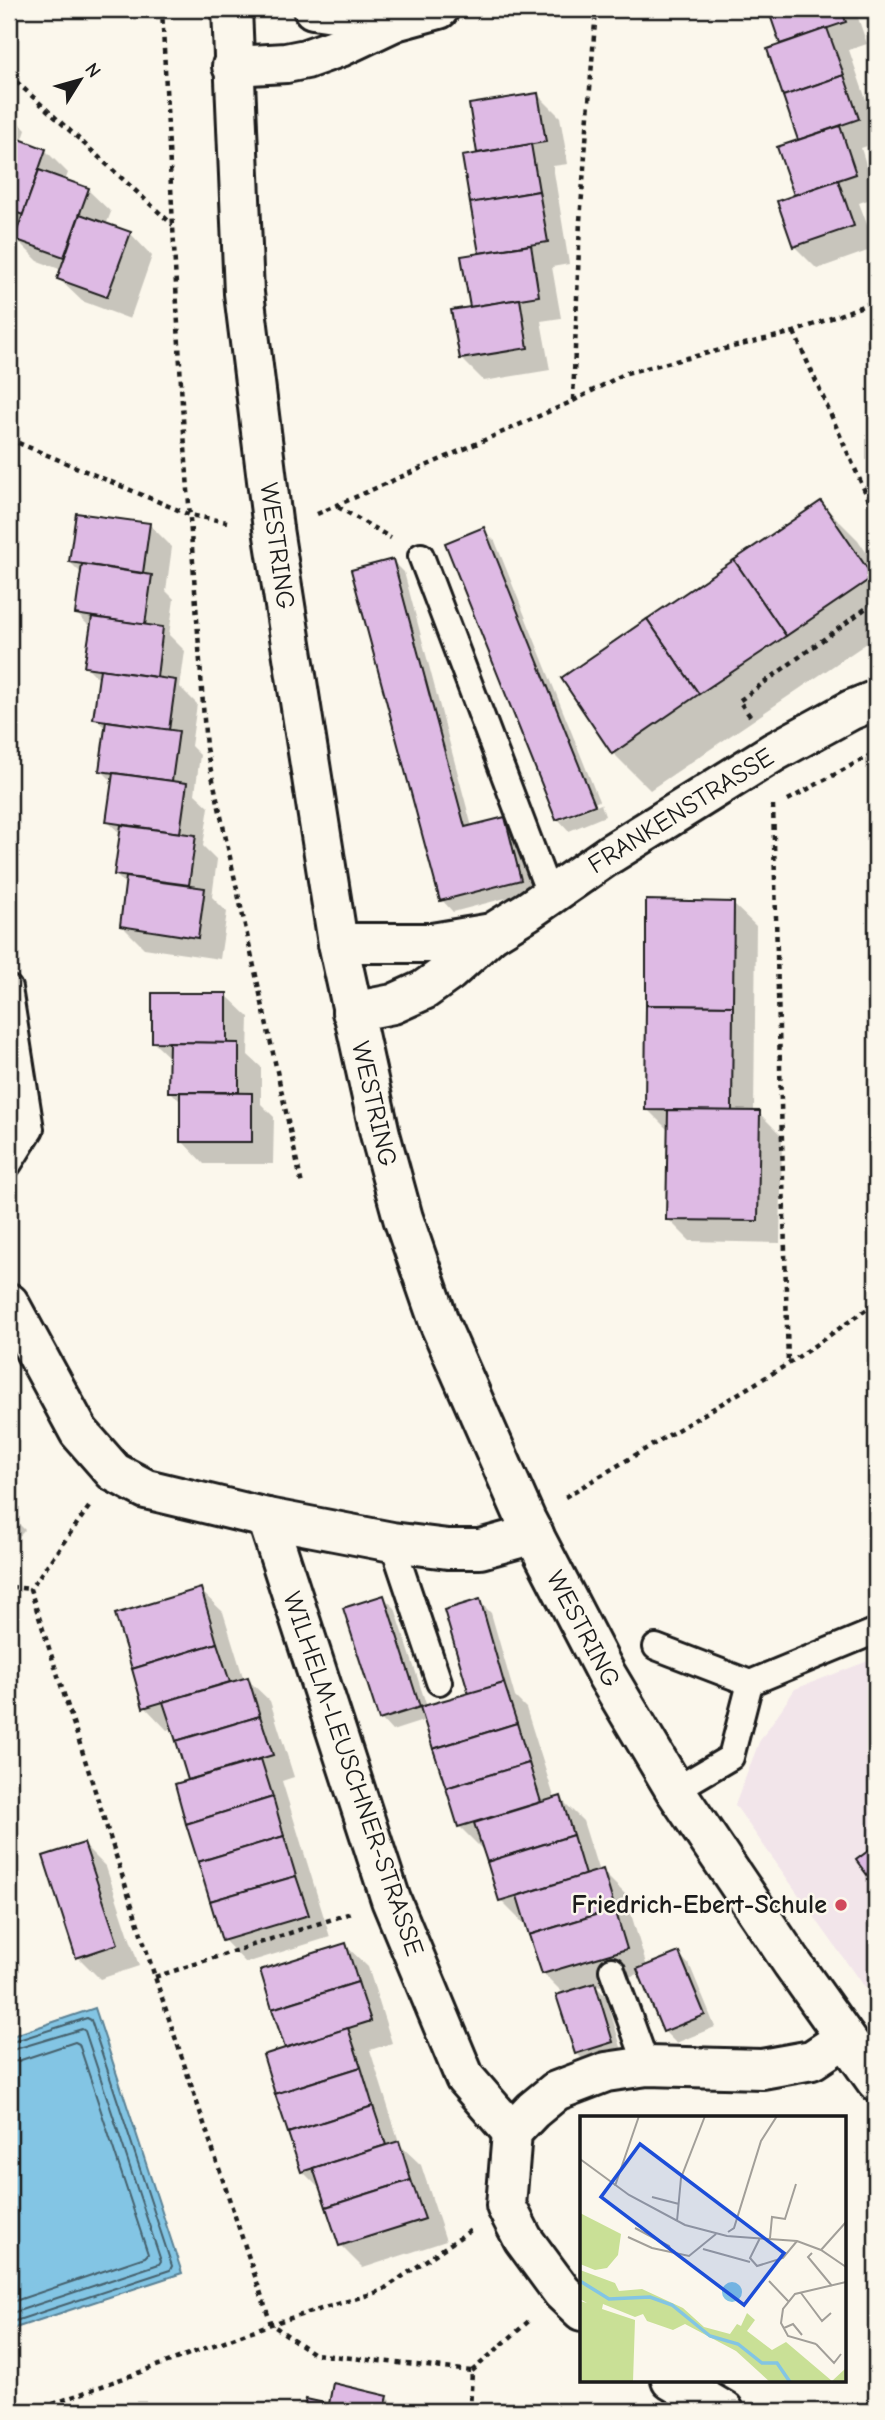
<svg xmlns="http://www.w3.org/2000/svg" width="885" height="2420" viewBox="0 0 885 2420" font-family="'Comic Neue',sans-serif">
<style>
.built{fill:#f2e5ea}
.water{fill:#83c5e4;stroke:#5a8194;stroke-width:2}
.shadow{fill:#0003}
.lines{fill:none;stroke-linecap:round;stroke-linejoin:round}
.shore{stroke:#45606c;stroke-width:2}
.building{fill:#debae4;stroke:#1c1c1c;stroke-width:2}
.lane-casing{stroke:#1c1c1c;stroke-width:30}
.street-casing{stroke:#1c1c1c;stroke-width:44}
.path{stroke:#1c1c1c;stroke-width:4.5;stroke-dasharray:5 5;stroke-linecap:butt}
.lane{stroke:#fbf7ec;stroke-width:24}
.street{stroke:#fbf7ec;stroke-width:38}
.poi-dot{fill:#d1495b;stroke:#fbf7ec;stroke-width:2.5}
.labels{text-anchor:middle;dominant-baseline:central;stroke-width:5;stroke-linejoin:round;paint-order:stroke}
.street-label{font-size:26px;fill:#1c1c1c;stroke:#fbf7ec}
.poi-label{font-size:26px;font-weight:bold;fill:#1c1c1c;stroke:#fbf7ec;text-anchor:end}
.inset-river{fill:none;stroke:#83c5e4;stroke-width:3.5}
.inset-road{fill:none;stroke:#a29f99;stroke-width:2}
.view{fill:#1d4ed8;fill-opacity:0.15;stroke:#1d4ed8;stroke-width:3.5}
.inset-edge{fill:none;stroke:#1c1c1c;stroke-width:3.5}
</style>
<rect width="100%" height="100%" fill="#fbf7ec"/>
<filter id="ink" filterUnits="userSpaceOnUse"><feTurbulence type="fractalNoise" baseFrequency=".0143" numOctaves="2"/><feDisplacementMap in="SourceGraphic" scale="14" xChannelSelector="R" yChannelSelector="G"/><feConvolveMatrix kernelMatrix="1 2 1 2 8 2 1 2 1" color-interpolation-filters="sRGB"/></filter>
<g filter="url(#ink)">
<path class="built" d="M876,1658V2004L735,1805L759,1742L795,1689Z"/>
<path class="water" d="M95,2008L182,2273L9,2330V2037Z"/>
<g class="shadow">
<path d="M770,9H855L867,44L849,50L876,129V143L861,148L876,197L859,203L876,248L817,269L794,246L797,196L780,148L801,141L769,50L782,45Z"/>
<path d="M538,95L560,117L568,164L553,166L569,264L552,267L561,318L541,321L550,370L484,381L461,358L481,255L464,157L479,155L471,106Z"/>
<path d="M9,113L26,130L22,142L45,150L68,173L65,181L88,190L111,212L106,225L130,233L152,256L130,319L82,301L59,279L62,270L38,261L16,239L20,228L9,223Z"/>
<path d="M821,503L858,540L876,567V637L650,790L613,753Z"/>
<path d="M150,525L172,547L166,591L174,599L169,635L185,651L180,687L197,704L191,746L200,755L195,794L209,807L203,846L217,860L212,897L227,912L220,959L144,948L122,926L127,886L116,875L122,835L108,822L113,782L101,770L107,730L95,718L100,680L86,666L92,629L77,614L82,574L70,562Z"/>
<path d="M483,530L495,541L599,801L561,816V820L601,804L605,816L569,831L558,819Z"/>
<path d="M393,561L404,572L472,827L504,819L516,830L532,891L453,912L442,900Z"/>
<path d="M733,904L756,926L754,1113H759L782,1136L780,1243L690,1241L668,1219L670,1132L647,1109Z"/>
<path d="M226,995L249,1017L248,1055L261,1067V1104L274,1117L273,1164H204L182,1141V1103L170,1091V1058L153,1042Z"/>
<path d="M9,1115L21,1140L9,1146Z"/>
<path d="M9,1494L16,1505L9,1512Z"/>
<path d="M9,1514L25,1530L9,1548Z"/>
<path d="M200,1590L223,1612L244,1680L247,1679L270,1701L294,1777L282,1781L330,1937L246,1963L224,1940L190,1782L173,1728L167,1730L145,1707Z"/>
<path d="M383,1597L395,1608L427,1707L472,1695L479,1601L491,1613L515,1697L526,1708L555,1800L560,1798L583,1821L599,1872L602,1871L625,1894L647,1967L679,1954L690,1966L715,2027L676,2043L664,2031L641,1973L596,1987L606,1996L623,2054L588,2064L576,2053L564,1994L543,1973L527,1922L523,1923L500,1900L484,1848L482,1849L459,1826L426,1720L392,1731L381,1719Z"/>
<path d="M84,1845L106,1867L139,1966L100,1979L78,1957Z"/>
<path d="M345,1945L368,1967L392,2043L370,2050L400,2145L421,2165L446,2241L363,2268L340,2245L323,2192L302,2171L287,2049L262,1971Z"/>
<path d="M387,2397L401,2411H305L307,2401L330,2406Z"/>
</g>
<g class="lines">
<g class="shore">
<path d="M9,2043L87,2018L91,2020L172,2266L170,2270L9,2323"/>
<path d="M9,2051L82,2029L85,2031L161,2261L159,2264L9,2314"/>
<path d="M9,2062L18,2061L75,2042L79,2044L148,2254L145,2257L9,2303"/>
</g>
</g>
<g class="building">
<path d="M768,9H841L846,22L780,44Z"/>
<path d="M827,28L844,75L783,96L767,49Z"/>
<path d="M844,75L859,119L798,140L783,96Z"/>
<path d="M538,93L546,142L477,153L469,104Z"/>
<path d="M840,126L856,174L794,195L777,147Z"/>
<path d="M9,135L46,149L23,215L9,210Z"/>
<path d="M531,144L539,191L470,203L462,156Z"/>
<path d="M39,170L89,188L64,257L14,239Z"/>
<path d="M838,180L854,226L793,247L777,201Z"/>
<path d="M539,191L548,242L479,253L470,203Z"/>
<path d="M80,214L131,232L107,297L57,279Z"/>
<path d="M531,245L539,296L470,307L461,256Z"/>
<path d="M520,299L528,348L460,359L451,310Z"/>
<path d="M821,501L873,577L786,636L734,560Z"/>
<path d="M76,513L150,523L143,573L69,562Z"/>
<path d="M484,527L595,805L556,820L445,543Z"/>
<path d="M393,559L465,827L505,817L521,880L440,901L351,570Z"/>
<path d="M734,560L786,636L699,694L647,619Z"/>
<path d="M82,564L152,575L145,625L75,614Z"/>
<path d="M92,617L163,627L157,677L84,667Z"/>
<path d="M647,619L699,694L612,754L561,678Z"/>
<path d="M100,669L176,680L169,730L93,719Z"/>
<path d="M106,721L179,731L172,781L99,771Z"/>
<path d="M113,773L187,783L180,833L106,822Z"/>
<path d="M121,825L196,835L189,885L114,875Z"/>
<path d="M126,877L205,888L198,938L120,926Z"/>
<path d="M646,900L734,902L733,1006L646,1005Z"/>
<path d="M152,993H227V1043L152,1042Z"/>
<path d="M646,1005L733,1006L732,1111L645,1110Z"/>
<path d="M169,1042L239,1043V1092H168Z"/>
<path d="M180,1092L252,1093V1142H180Z"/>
<path d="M668,1110L760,1111L758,1221L666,1220Z"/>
<path d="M201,1588L217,1643L132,1669L115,1614Z"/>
<path d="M384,1595L420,1707L379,1720L343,1608Z"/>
<path d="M480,1599L504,1683L469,1694L444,1610Z"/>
<path d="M217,1643L230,1682L143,1708L132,1669Z"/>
<path d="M248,1677L260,1716L176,1741L163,1702Z"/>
<path d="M504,1683L517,1723L433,1749L420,1707Z"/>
<path d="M260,1716L273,1755L188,1780L176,1741Z"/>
<path d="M517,1723L529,1763L446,1788L433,1749Z"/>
<path d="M261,1759L273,1797L186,1824L175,1784Z"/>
<path d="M529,1763L541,1802L458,1827L446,1788Z"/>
<path d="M561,1796L573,1835L487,1862L474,1823Z"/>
<path d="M273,1797L284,1836L198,1862L186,1824Z"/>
<path d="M573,1835L585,1875L499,1901L487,1862Z"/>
<path d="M284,1836L296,1876L210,1901L198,1862Z"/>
<path d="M84,1843L118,1944L76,1958L43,1856Z"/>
<path d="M876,1845V1887L856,1860Z"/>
<path d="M603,1869L615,1909L529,1935L517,1896Z"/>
<path d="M296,1876L309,1915L222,1941L210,1901Z"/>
<path d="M615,1909L627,1949L542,1974L529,1935Z"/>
<path d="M346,1943L358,1982L272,2009L260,1970Z"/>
<path d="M679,1952L705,2015L663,2032L637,1969Z"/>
<path d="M358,1982L371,2021L285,2048L272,2009Z"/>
<path d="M595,1983L613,2042L575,2054L556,1995Z"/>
<path d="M348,2028L361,2067L275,2094L263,2055Z"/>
<path d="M361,2067L373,2106L288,2133L275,2094Z"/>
<path d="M373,2106L386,2145L301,2172L288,2133Z"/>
<path d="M399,2141L411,2180L326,2207L313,2168Z"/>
<path d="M411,2180L425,2219L339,2246L326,2207Z"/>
<path d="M333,2383L388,2396L384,2411H303L306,2399L329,2404Z"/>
</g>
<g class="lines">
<g class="lane-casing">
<g id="lane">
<path d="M421,556L550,896"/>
<path d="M9,988L31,1129L9,1164"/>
<path d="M392,1542L439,1682"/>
<path d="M656,1647L750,1683L876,1631"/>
<path d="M675,1790L731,1757L750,1683"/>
<path d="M612,1970L647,2066"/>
</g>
</g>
<g class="street-casing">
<g id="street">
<path d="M232,9L244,293L273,529L338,943L380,1134L403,1218L440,1325L526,1520L606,1674L675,1790L792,1963L876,2081"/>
<path d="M313,9L395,21"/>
<path d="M232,66L286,63L306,59L340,47L395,21L439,9"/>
<path d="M338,943H432L492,933"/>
<path d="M352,1012L393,1004L424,990L449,972L492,933L528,911L610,854L774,752L851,710L876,700"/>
<path d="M9,1303L79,1432L114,1472L146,1489L267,1518L392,1542L448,1549H480L534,1534"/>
<path d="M267,1518L391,1900L465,2078L512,2132"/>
<path d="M582,2311L562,2292L523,2239L506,2206L512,2132L533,2110L556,2091L606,2072L647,2066L762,2069L812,2060L845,2038"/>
<path d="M671,2380L724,2411"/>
</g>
</g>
<g class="path">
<path d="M162,9L182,404L206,748L302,1185"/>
<path d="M9,75L173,225"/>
<path d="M794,332L876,516"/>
<path d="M573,400L580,221L596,9"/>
<path d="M9,439L190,515L227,522"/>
<path d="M338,507L391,538"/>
<path d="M317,514L573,401L626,373L794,332L876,301"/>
<path d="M750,716L739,701L876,601"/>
<path d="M788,800L876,752"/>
<path d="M773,805L788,1364"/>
<path d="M565,1497L788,1364L876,1303"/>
<path d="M89,1507L30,1589L155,1977L271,2324L314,2354L472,2371L470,2411"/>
<path d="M11,1587L30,1589"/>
<path d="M155,1977L351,1913"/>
<path d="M472,2371L530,2320"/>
<path d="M34,2411L271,2324L381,2291L471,2230"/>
</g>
<use href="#lane" class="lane"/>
<use href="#street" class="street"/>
</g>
</g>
<circle class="poi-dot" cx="841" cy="1905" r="7"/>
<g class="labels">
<g class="street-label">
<text transform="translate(277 546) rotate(82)">WESTRING</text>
<text transform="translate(681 811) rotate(-32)">FRANKENSTRASSE</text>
<text transform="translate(374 1104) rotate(77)">WESTRING</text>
<text transform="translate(583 1629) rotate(62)">WESTRING</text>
<text transform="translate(353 1774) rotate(71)">WILHELM-LEUSCHNER-STRASSE</text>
</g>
<g class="poi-label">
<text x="827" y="1905">Friedrich-Ebert-Schule</text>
</g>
</g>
<g transform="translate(580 2116)">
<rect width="266" height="266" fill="#fbf7ec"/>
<path d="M0,97L41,118L38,139L27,152L15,154L0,148ZM0,154L35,167L39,175L62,173L103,192L124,211L150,218L157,208L161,210L167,197L175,204L167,215L192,234L206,226L252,265L266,252V266H190L156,235L105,208L93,214L67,205L63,198L55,201L23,188L22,193L55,204L53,266H0V185L7,187L0,183Z" fill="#c9e096"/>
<path d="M142 176a10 10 0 1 1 20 0a10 10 0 1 1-20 0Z" fill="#83c5e4"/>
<path class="inset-river" d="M0,165L29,183L70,181L92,189L130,220L158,228L182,247H197L210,266"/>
<path class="inset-road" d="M0,43L49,79L105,109L147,120L217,125L241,134L266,151M35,70L59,0M72,81L99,88M97,105L101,62L125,0M55,112L89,130L92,137M148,116L154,112L181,25L197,0M48,121L72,132L109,140L136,118M180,122L170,142L177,150L203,142L217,125M190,122L192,101L205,103L216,68M123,133L170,146M241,134L266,106M232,137L228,141L252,170M189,165L208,185M221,177L242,205L251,197M204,212L213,208L222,219M236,228L208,220L201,207L203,193L215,178L266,166M236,228L254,247L261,238"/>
<path class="view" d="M60,28L204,137L164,189L21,81Z"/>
<rect width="266" height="266" class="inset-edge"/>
</g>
<rect width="885" height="2420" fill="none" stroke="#fbf7ec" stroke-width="35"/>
<rect x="18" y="18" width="850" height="2385" fill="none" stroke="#1c1c1c" stroke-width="2.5" filter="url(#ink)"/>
<g transform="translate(80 80) rotate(53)" stroke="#fbf7ec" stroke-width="5" paint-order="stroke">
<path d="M0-5L12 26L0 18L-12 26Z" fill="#1c1c1c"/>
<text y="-10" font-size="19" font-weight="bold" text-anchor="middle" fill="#1c1c1c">N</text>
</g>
</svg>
